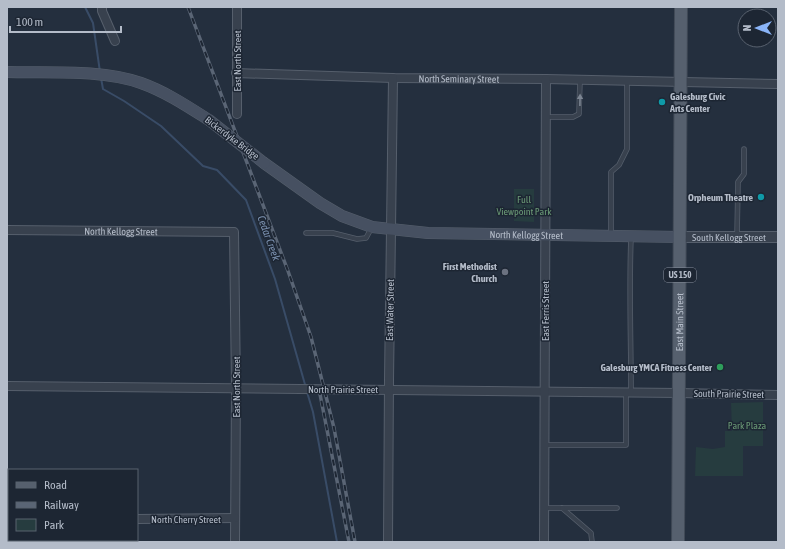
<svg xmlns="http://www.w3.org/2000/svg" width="785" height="549" viewBox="0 0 785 549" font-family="'Asap Condensed',sans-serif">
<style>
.green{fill:#263c3f}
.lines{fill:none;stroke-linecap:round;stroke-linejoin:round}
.stream{stroke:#394c67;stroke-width:2}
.service-casing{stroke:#565f6c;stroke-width:5.5}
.minor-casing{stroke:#565f6c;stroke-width:10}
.tertiary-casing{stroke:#565f6c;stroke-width:12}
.secondary-casing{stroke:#565f6c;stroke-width:12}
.primary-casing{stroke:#414a57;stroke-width:14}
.service{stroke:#38414e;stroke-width:4}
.minor{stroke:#38414e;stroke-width:8}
.tertiary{stroke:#38414e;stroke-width:10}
.secondary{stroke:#465061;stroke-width:11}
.primary{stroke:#56606e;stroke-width:12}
.rail-casing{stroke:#5a6575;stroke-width:3.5}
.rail{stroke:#1d2633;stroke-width:2;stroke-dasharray:6;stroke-linecap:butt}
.secondary-bridge-casing{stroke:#565f6c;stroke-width:12;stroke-linecap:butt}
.secondary-bridge{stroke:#465061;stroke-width:11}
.oneway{fill:#7c8592}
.culture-dot{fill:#0f9aa8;stroke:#1d2633;stroke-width:1.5}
.worship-dot{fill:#6b7280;stroke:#1d2633;stroke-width:1.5}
.leisure-dot{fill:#2e9e5b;stroke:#1d2633;stroke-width:1.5}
.labels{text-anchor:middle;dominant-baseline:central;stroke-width:3;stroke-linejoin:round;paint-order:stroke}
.shield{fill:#1d2633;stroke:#878f9c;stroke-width:1}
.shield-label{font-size:9px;font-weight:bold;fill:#b4bcc9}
.street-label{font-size:10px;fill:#b4bcc9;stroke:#1d2633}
.poi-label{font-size:10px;font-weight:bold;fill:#b4bcc9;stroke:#1d2633;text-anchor:end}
.park-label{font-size:10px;fill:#6b9a76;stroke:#1d2633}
.water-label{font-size:11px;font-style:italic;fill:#7c92b1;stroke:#1d2633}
</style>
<rect width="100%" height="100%" fill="#242f3e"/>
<g class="green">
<path d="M514,189H534V222L514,221Z"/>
<path d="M763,402V446H743V476H695L696,447L713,449L725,447V431H732L731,403Z"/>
</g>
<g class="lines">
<g class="stream">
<path d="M85,7L93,23L100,72"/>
<path d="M101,78L103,89L124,101L161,126L203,166L217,170L246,200L275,279L306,388"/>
<path d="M307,392L313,412L337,542"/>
</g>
<g class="service-casing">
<g id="service">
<path d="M546,117H573L579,114L580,80"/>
<path d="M306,233H333L357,239L366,238L372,227"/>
<path d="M611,236V172L619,165L627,149V81"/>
<path d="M631,237C629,289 631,340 631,392"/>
<path d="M737,237L738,182L744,174V149"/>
<path d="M545,445H626V393"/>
<path d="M544,508H617"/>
<path d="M562,508L591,533L592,542"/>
</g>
</g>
<g class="minor-casing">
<g id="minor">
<path d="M102,7V11L115,41"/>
<path id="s1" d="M236,73L393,78L546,79L778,84"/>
<path d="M237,114V7"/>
<path id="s2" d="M7,230L234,232L236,388L235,542"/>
<path d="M7,386L679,393L778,395"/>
<path d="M7,519H9"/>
<path d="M137,519L235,518"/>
<path d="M388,542L389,380L393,78"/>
<path d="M544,542L546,79"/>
</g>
</g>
<g class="tertiary-casing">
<g id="tertiary">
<path id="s3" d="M680,237H778"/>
</g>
</g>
<g class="secondary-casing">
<g id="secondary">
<path d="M7,72C49,73 102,69 141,83C166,92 187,106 209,120"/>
<path id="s4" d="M264,163L320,203L342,216L372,227L428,233L680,237"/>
</g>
</g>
<g class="primary-casing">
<g id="primary">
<path id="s5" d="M678,542L681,7"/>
</g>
</g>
<use href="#service" class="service"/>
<use href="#minor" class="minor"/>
<use href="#tertiary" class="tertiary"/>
<use href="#secondary" class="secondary"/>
<use href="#primary" class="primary"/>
<g class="rail-casing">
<g id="rail">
<path d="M188,7L288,271L311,337L334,428L355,542"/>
<path d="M319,389L349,542"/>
</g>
</g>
<use href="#rail" class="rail"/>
<g class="secondary-bridge-casing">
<path id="secondary-bridge" d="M209,120L264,163"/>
</g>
<use href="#secondary-bridge" class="secondary-bridge"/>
</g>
<defs><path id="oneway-solid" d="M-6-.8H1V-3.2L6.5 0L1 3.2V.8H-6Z"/></defs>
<use class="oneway" href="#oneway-solid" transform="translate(580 100) rotate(-89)"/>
<g class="culture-dot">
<circle cx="662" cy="102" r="4"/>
<circle cx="761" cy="197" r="4"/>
</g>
<circle class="worship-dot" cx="505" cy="272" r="4"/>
<circle class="leisure-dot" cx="720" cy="367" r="4"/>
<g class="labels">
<rect class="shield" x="664" y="268" width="32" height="14" rx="3"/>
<g class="shield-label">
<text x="680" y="275">US 150</text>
</g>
<g class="street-label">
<text transform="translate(237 61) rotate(-90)">East North Street</text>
<text stroke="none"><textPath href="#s1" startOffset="223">North Seminary Street</textPath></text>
<text transform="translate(232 138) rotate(37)">Bickerdyke Bridge</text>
<text stroke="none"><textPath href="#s2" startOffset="114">North Kellogg Street</textPath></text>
<text stroke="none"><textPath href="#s4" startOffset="281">North Kellogg Street</textPath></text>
<text stroke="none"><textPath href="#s3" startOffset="49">South Kellogg Street</textPath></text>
<text transform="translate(390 310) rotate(-89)">East Water Street</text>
<text transform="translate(545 311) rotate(-90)">East Ferris Street</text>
<text stroke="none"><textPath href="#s5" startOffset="220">East Main Street</textPath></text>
<text transform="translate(236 387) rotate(-90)">East North Street</text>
<text x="343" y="389">North Prairie Street</text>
<text transform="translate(729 394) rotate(1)">South Prairie Street</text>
<text x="186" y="519">North Cherry Street</text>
</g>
<g class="poi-label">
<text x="670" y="96" text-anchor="start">Galesburg Civic<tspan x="670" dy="12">Arts Center</tspan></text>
<text x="753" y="197">Orpheum Theatre</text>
<text x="497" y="266">First Methodist<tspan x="497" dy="12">Church</tspan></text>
<text x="712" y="367">Galesburg YMCA Fitness Center</text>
</g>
<g class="park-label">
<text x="524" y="199">Full<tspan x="524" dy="12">Viewpoint Park</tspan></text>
<text x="747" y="425">Park Plaza</text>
</g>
<g class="water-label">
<text transform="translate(269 238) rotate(70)">Cedar Creek</text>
</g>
</g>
<rect width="785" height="549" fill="none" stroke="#b4bcc9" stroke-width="16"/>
<rect x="8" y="469" width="130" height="72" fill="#1d2633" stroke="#59626f"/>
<rect x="16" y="482" width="20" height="6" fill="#56606e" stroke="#59626f"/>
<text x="44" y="489" font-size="12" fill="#b4bcc9">Road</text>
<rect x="16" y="502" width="20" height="6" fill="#5a6575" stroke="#59626f"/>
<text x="44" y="509" font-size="12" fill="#b4bcc9">Railway</text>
<rect x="16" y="519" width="20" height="12" fill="#263c3f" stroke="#59626f"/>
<text x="44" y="529" font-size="12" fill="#b4bcc9">Park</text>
<g transform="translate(757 28) rotate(270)"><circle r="19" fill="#1d2633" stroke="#59626f"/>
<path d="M0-3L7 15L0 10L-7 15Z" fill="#8ab4f8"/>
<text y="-6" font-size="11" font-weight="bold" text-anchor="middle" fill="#b4bcc9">N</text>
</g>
<path d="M10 26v6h111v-6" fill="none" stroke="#b4bcc9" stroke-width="2"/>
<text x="16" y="26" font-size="12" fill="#b4bcc9" stroke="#1d2633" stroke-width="3" paint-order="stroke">100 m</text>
</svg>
